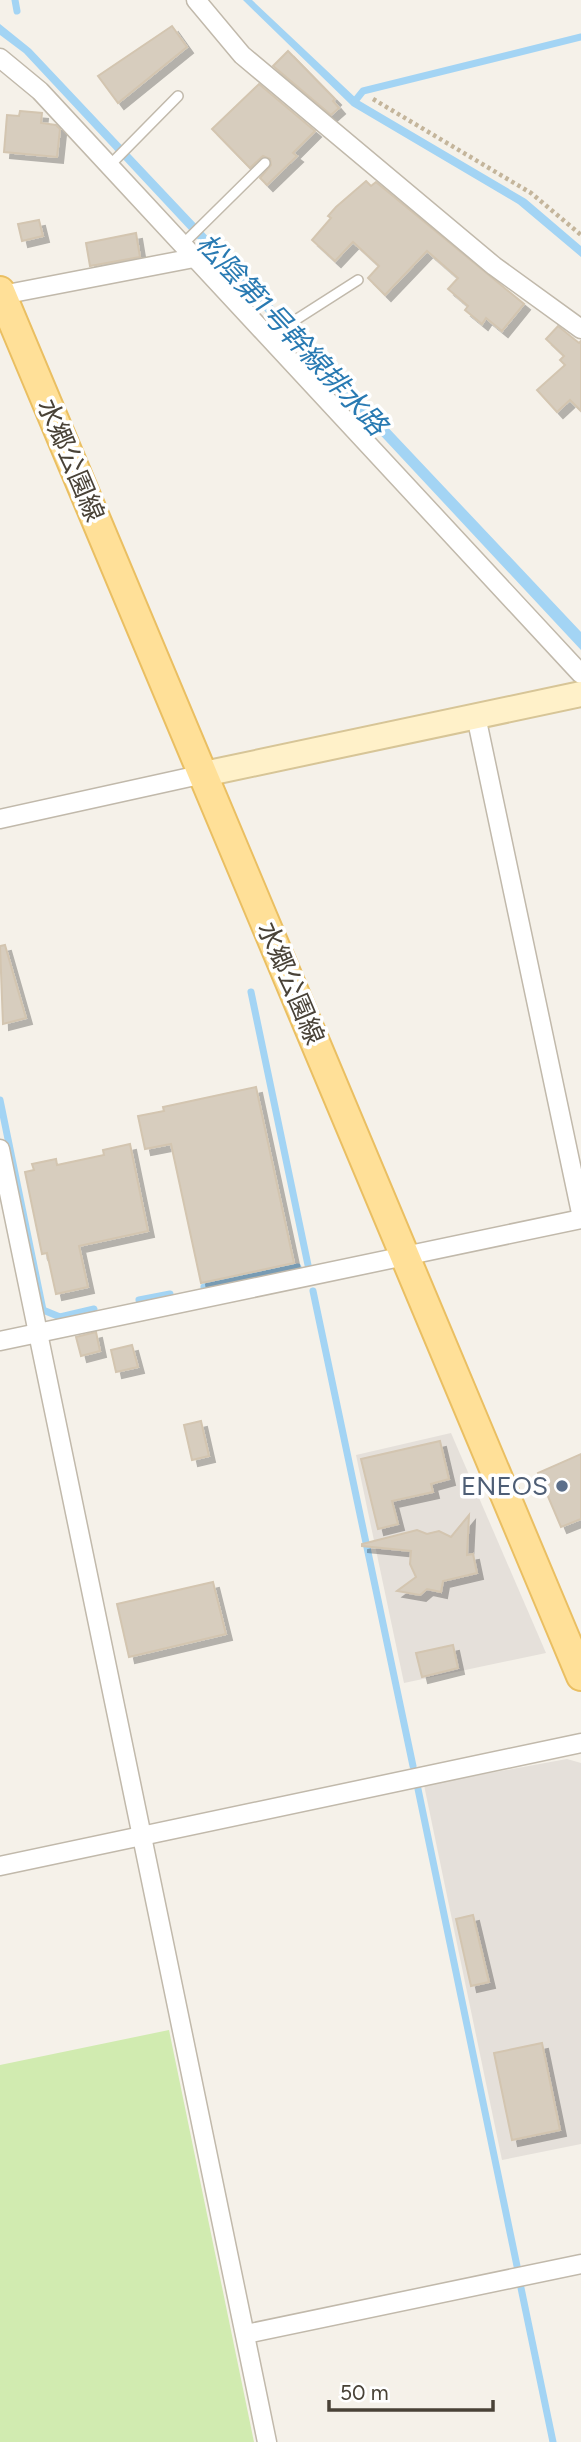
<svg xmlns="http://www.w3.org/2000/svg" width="581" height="2442" viewBox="0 0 581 2442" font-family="Figtree,'Noto Sans JP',sans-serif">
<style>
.industrial{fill:#e5e0da}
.green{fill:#d1ebb0}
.water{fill:#a3d4f4}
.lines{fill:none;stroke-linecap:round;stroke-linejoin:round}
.stream{stroke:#a3d4f4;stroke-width:7}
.building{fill:#d7cdbe;stroke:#d3c5b0;stroke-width:2;filter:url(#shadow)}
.lane-casing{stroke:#c1b9ab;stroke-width:12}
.street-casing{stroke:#c1b9ab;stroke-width:21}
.secondary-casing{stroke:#d7c597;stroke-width:28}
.primary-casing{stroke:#eabf62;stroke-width:32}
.path{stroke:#c4b59b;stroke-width:4.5;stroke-dasharray:3.5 3.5;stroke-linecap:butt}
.lane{stroke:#fff;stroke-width:9}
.street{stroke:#fff;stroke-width:18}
.secondary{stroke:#fff1c9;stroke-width:24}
.primary{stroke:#ffe098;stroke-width:28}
.service-dot{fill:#5c6f8a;stroke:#fff;stroke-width:2.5}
.labels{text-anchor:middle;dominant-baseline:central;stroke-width:7;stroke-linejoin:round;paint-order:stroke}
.street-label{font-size:26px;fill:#494237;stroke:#fff}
.service-label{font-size:26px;fill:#4e5e75;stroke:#fff;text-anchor:end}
.water-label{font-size:28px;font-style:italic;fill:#297ab2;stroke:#fff}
</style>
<defs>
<filter id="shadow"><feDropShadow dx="6" dy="6" stdDeviation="0" flood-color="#0004"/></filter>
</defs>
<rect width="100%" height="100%" fill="#f5f1e9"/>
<g class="industrial">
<path d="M451,1433L546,1653L404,1683L356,1455Z"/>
<path d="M567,1759L581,1763V2144L502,2160L424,1785Z"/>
</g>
<path class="green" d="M169,2030L254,2442H0V2065Z"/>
<g class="water">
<path d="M243,0H252L358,100L526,199L581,246V257L518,204L352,106Z"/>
<path d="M0,24L31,49L581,632V650L24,53L0,35Z"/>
</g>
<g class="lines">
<g class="stream">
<path d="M15,0L17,11"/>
<path d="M355,101L363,91L581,37"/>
<path d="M251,992L308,1265"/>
<path d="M0,1100L43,1310L60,1317L94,1309"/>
<path d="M204,1287L298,1267"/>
<path d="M313,1291L413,1766"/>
<path d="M139,1300L170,1294"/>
<path d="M418,1789L517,2266"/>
<path d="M521,2288L553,2442"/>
</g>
</g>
<g class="building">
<path d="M172,26L187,47L118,103L98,76Z"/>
<path d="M288,51L335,99L333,101L339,108L331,115L273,66Z"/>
<path d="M259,84L315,131L293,153L297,156L267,185L260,178L271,165L270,159L263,156L250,168L212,129Z"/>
<path d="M20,111L42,113L41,123L56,125L60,129L57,157L4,152L7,115L19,116Z"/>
<path d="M366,181L371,186L376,182L524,304L502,331L486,318L482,324L465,310L468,306L448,289L458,278L427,251L385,295L368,278L379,266L353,242L335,261L312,240L331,218L328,216L336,207Z"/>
<path d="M39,220L43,236L22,241L18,224Z"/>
<path d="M136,233L140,257L90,266L86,243Z"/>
<path d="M558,326L579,343L581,341V411L570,400L557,412L537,390L565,365L560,360L564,356L546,339Z"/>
<path d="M5,945L26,1018L3,1024L0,946Z"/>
<path d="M256,1087L294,1263L201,1283L171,1144L145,1149L138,1116L164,1111L163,1107Z"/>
<path d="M130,1144L148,1231L79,1246L88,1287L56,1294L47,1253L42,1254L25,1172L34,1170L32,1164L56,1159L57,1165L104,1155L103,1150Z"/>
<path d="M96,1332L100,1351L81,1356L76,1337Z"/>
<path d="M132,1345L138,1367L116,1372L111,1350Z"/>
<path d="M201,1421L209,1456L192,1460L184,1425Z"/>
<path d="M440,1441L449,1479L431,1484L433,1492L392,1501L398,1524L378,1529L361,1459Z"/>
<path d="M581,1454V1519L561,1527L538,1473Z"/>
<path d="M469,1515L467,1555L473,1554L477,1573L443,1581L441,1592L427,1589L420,1595L397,1591L416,1577L410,1564L411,1551L362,1546V1544L417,1530L427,1534L439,1531L451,1537Z"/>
<path d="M213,1582L226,1634L129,1657L117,1604Z"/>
<path d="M453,1645L458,1668L422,1677L416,1653Z"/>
<path d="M473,1915L489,1982L471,1986L456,1919Z"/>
<path d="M542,2043L560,2130L512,2140L494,2053Z"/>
</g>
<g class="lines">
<g class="lane-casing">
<g id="lane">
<path d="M109,166L178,96"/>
<path d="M182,245L265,163"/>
<path d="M272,342L297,319L358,280"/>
</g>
</g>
<g class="street-casing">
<g id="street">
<path d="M196,0L242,55L494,266L581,329"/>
<path d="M0,58L40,91L581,674"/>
<path d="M2,295L194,258"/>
<path d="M476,716L581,1213"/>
<path d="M0,819L204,774"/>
<path d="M0,1149L267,2442"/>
<path d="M0,1341L581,1219"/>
<path d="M0,1866L581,1743"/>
<path d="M246,2334L581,2264"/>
</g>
</g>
<g class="secondary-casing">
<path id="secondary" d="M204,774L581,694"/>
</g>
<g class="primary-casing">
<path id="primary" d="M0,291L581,1676"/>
</g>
<path class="path" d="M373,99L531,193L581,235"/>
<use href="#lane" class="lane"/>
<use href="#street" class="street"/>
<use href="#secondary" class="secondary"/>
<use href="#primary" class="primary"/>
</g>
<circle class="service-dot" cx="562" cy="1486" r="7"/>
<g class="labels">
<g class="street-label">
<text transform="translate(71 460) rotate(67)">水郷公園線</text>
<text transform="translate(291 983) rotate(67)">水郷公園線</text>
</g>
<g class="service-label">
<text x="548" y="1486">ENEOS</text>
</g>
<g class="water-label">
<text transform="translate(292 334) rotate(47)">松陰第1号幹線排水路</text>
</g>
</g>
<path d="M329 2400v10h164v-10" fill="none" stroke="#494237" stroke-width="3.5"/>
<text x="340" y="2400" font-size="21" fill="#494237" stroke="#ffffff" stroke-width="5" paint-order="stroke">50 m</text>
</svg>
